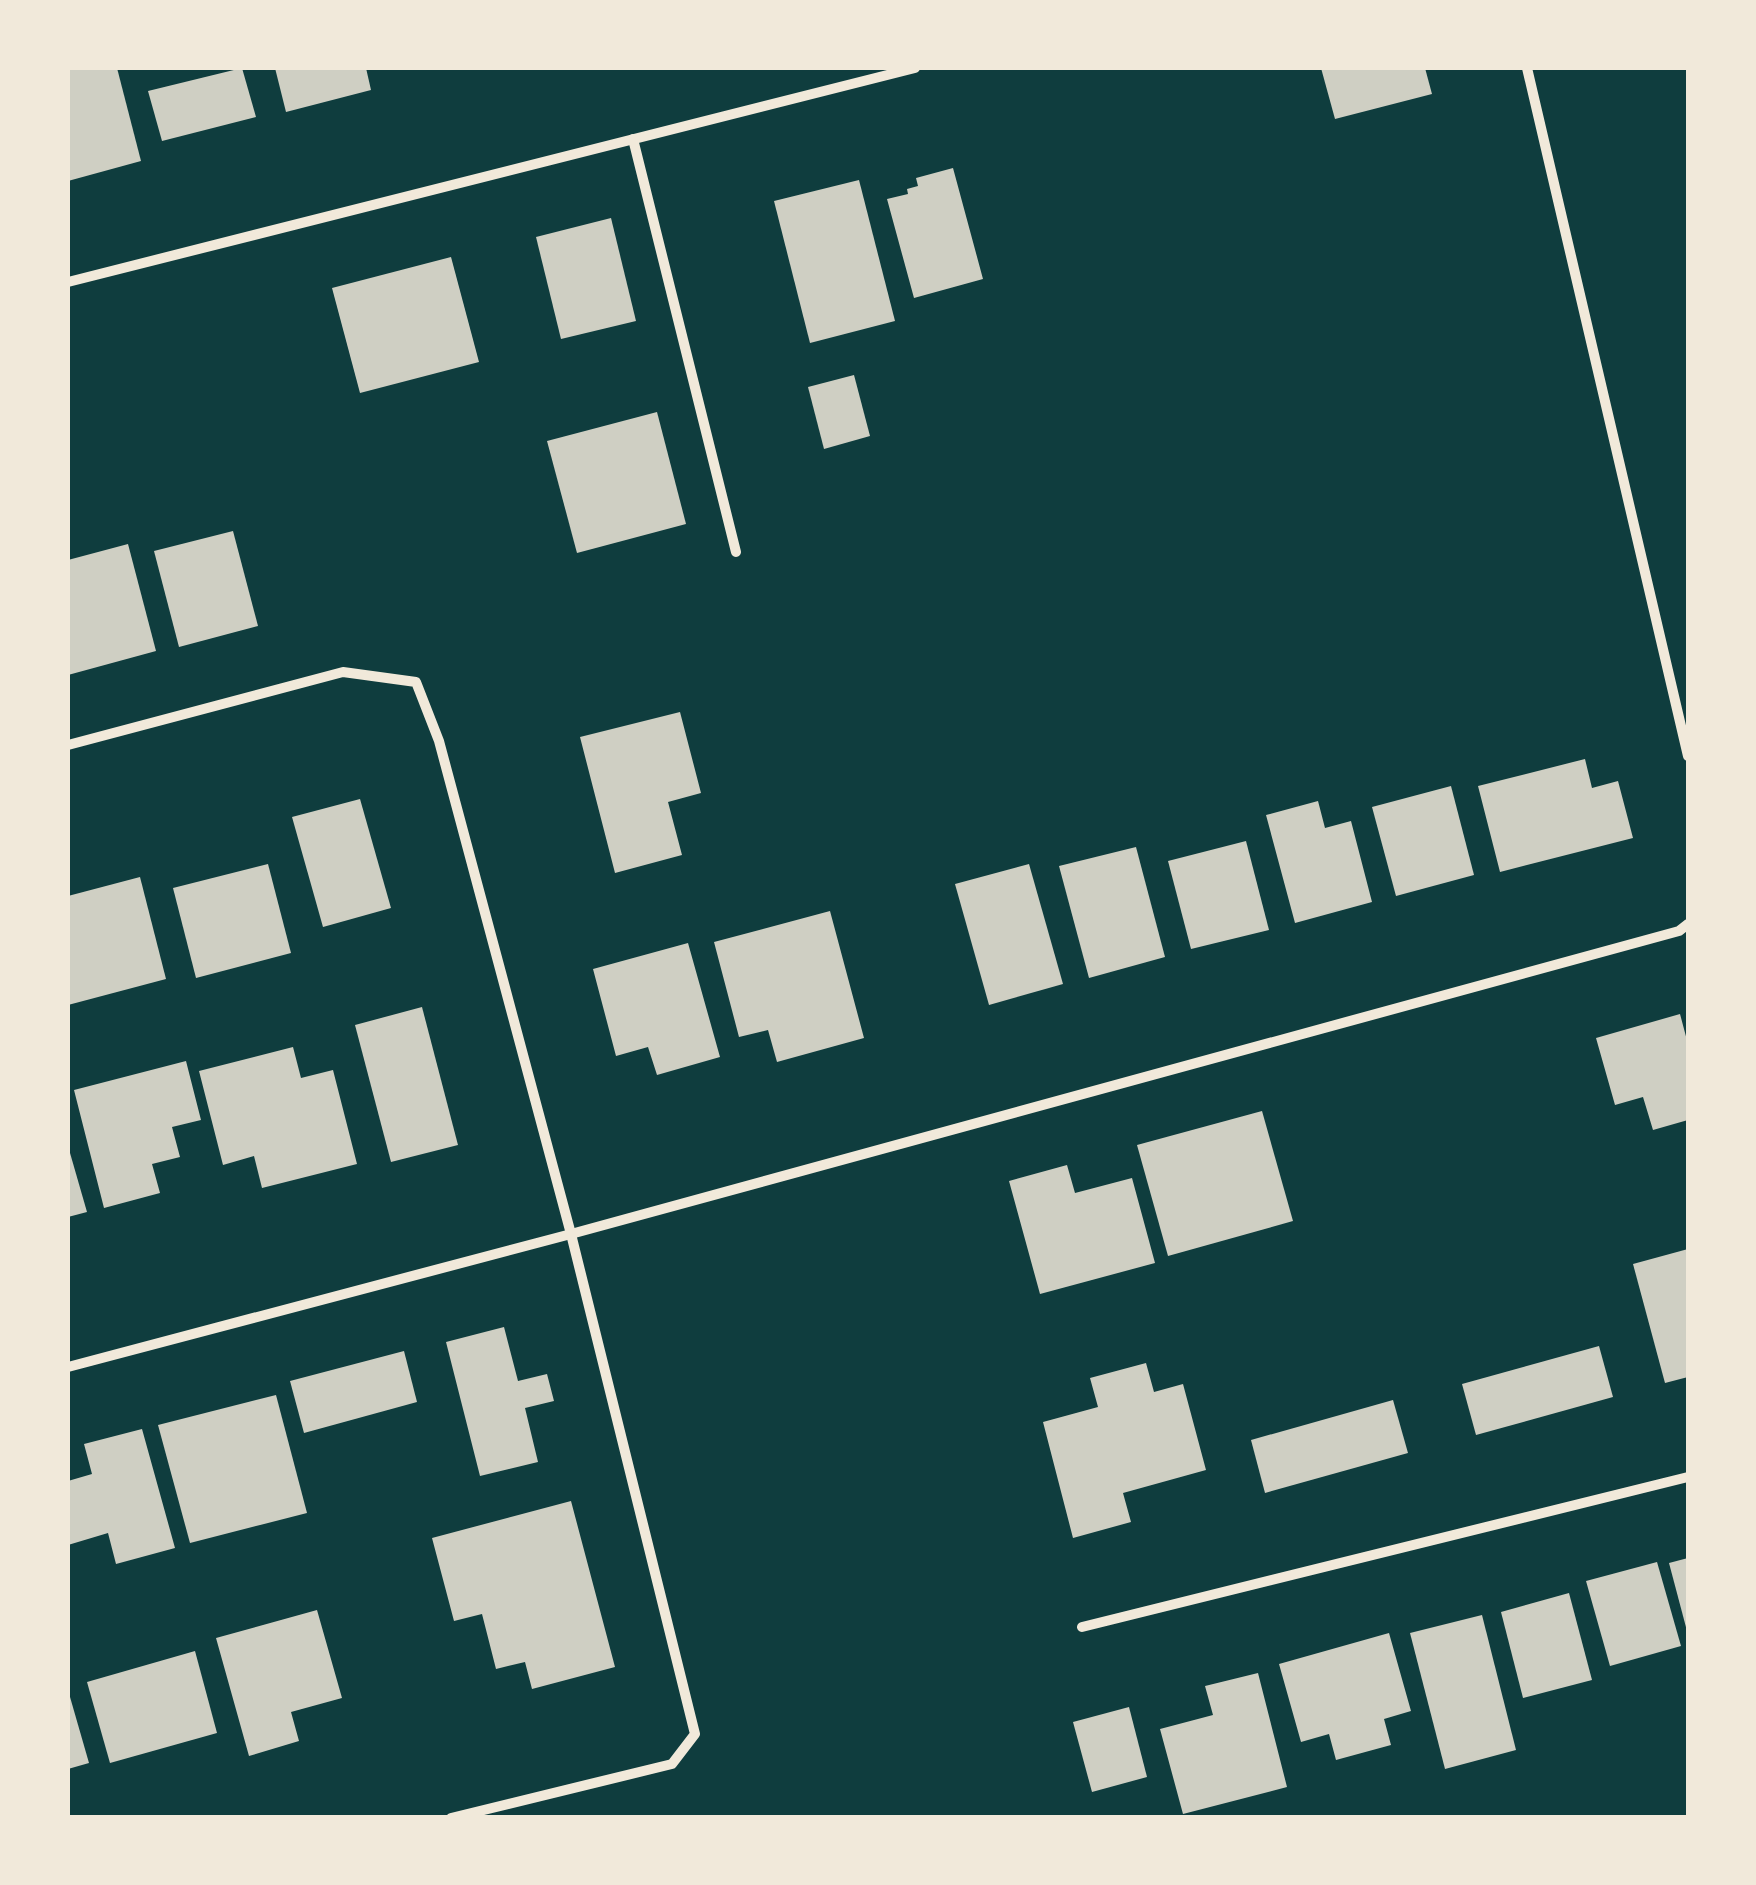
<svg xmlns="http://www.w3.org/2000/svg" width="1756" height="1885" viewBox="0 0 1756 1885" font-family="'Open Sans',sans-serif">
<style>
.building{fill:#cfcfc3}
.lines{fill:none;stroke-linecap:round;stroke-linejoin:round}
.minor{stroke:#f1e9da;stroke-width:10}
</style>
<rect width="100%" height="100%" fill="#0f3d3e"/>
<g class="building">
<path d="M68,68H117L141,161L68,181Z"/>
<path d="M242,68L256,117L162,141L148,91Z"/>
<path d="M275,68H366L371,90L286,112Z"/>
<path d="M1321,68H1425L1432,94L1335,119Z"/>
<path d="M953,168L983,279L914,298L887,199L908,194L907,189L918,186L916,178Z"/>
<path d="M859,180L895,321L810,343L774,201Z"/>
<path d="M611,218L636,321L561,339L536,237Z"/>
<path d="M451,257L479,362L360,393L332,288Z"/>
<path d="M854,375L870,436L824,449L808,387Z"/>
<path d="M657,412L686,524L577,553L547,441Z"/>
<path d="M233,531L258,626L179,647L154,551Z"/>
<path d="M128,544L156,651L68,675V560Z"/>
<path d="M680,712L701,793L668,802L682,855L615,873L580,737Z"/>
<path d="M1585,759L1592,788L1618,781L1633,838L1500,872L1478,786Z"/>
<path d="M1451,786L1474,875L1396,896L1372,807Z"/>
<path d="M360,799L391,908L323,927L292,817Z"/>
<path d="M1318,801L1325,828L1351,821L1372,902L1295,923L1266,815Z"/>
<path d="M1246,841L1269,930L1191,949L1168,861Z"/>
<path d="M1136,847L1165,957L1089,978L1059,866Z"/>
<path d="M268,864L291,953L196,978L173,888Z"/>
<path d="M1029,864L1063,984L989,1005L955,884Z"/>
<path d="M140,877L166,979L68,1005V896Z"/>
<path d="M830,911L864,1038L777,1062L768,1030L739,1037L714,942Z"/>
<path d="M688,943L720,1057L657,1075L648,1047L616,1056L593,969Z"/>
<path d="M422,1007L458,1145L391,1162L355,1025Z"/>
<path d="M1680,1014L1688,1044V1120L1653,1130L1643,1097L1615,1105L1596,1038Z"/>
<path d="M293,1047L301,1078L333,1070L357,1164L262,1188L254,1156L223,1165L199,1071Z"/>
<path d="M186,1061L201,1120L172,1127L180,1157L152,1164L160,1193L104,1208L74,1090Z"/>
<path d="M1262,1111L1293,1221L1168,1256L1137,1145Z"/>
<path d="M68,1146L87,1212L68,1217Z"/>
<path d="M1067,1165L1075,1193L1132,1178L1155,1263L1040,1294L1009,1181Z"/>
<path d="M1688,1249V1377L1665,1383L1633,1264Z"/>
<path d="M504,1327L518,1381L547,1374L554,1401L525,1408L538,1462L480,1476L446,1342Z"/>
<path d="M1599,1346L1613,1397L1476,1435L1462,1384Z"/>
<path d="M404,1351L417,1402L304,1433L290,1381Z"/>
<path d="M1146,1363L1154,1392L1183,1384L1206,1470L1123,1493L1131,1522L1073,1538L1043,1422L1098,1407L1090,1378Z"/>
<path d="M276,1395L307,1513L190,1543L158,1425Z"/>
<path d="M1393,1400L1408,1453L1265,1493L1251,1440Z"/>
<path d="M142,1429L175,1548L116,1564L108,1533L68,1545V1481L92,1474L84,1444Z"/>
<path d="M571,1501L615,1667L532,1689L525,1662L496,1669L482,1614L454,1621L432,1538Z"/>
<path d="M1688,1558V1630L1687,1631L1669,1563Z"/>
<path d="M1657,1562L1681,1646L1610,1666L1586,1581Z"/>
<path d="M1569,1593L1592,1680L1523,1698L1501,1612Z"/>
<path d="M317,1610L342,1698L291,1712L299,1741L249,1756L216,1638Z"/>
<path d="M1482,1615L1516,1750L1445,1769L1410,1633Z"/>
<path d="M1389,1633L1411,1711L1384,1719L1391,1745L1336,1760L1329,1734L1301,1742L1279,1664Z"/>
<path d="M195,1651L217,1733L110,1763L87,1682Z"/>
<path d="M1258,1673L1287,1787L1183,1814L1160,1729L1213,1715L1205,1686Z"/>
<path d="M68,1690L89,1763L68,1769Z"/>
<path d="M1129,1707L1147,1777L1092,1792L1073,1722Z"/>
</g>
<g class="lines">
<g class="minor">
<path d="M1527,68L1688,756"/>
<path d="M633,139L736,552"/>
<path d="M68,282L915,68"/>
<path d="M68,745L343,672L416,682L439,741L571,1234L695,1734L672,1764L451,1818"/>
<path d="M68,1367L571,1234L1679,931L1688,924"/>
<path d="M1082,1627L1688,1477"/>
</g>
</g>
<rect width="1756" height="1885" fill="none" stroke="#f1e9da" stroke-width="140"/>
</svg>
